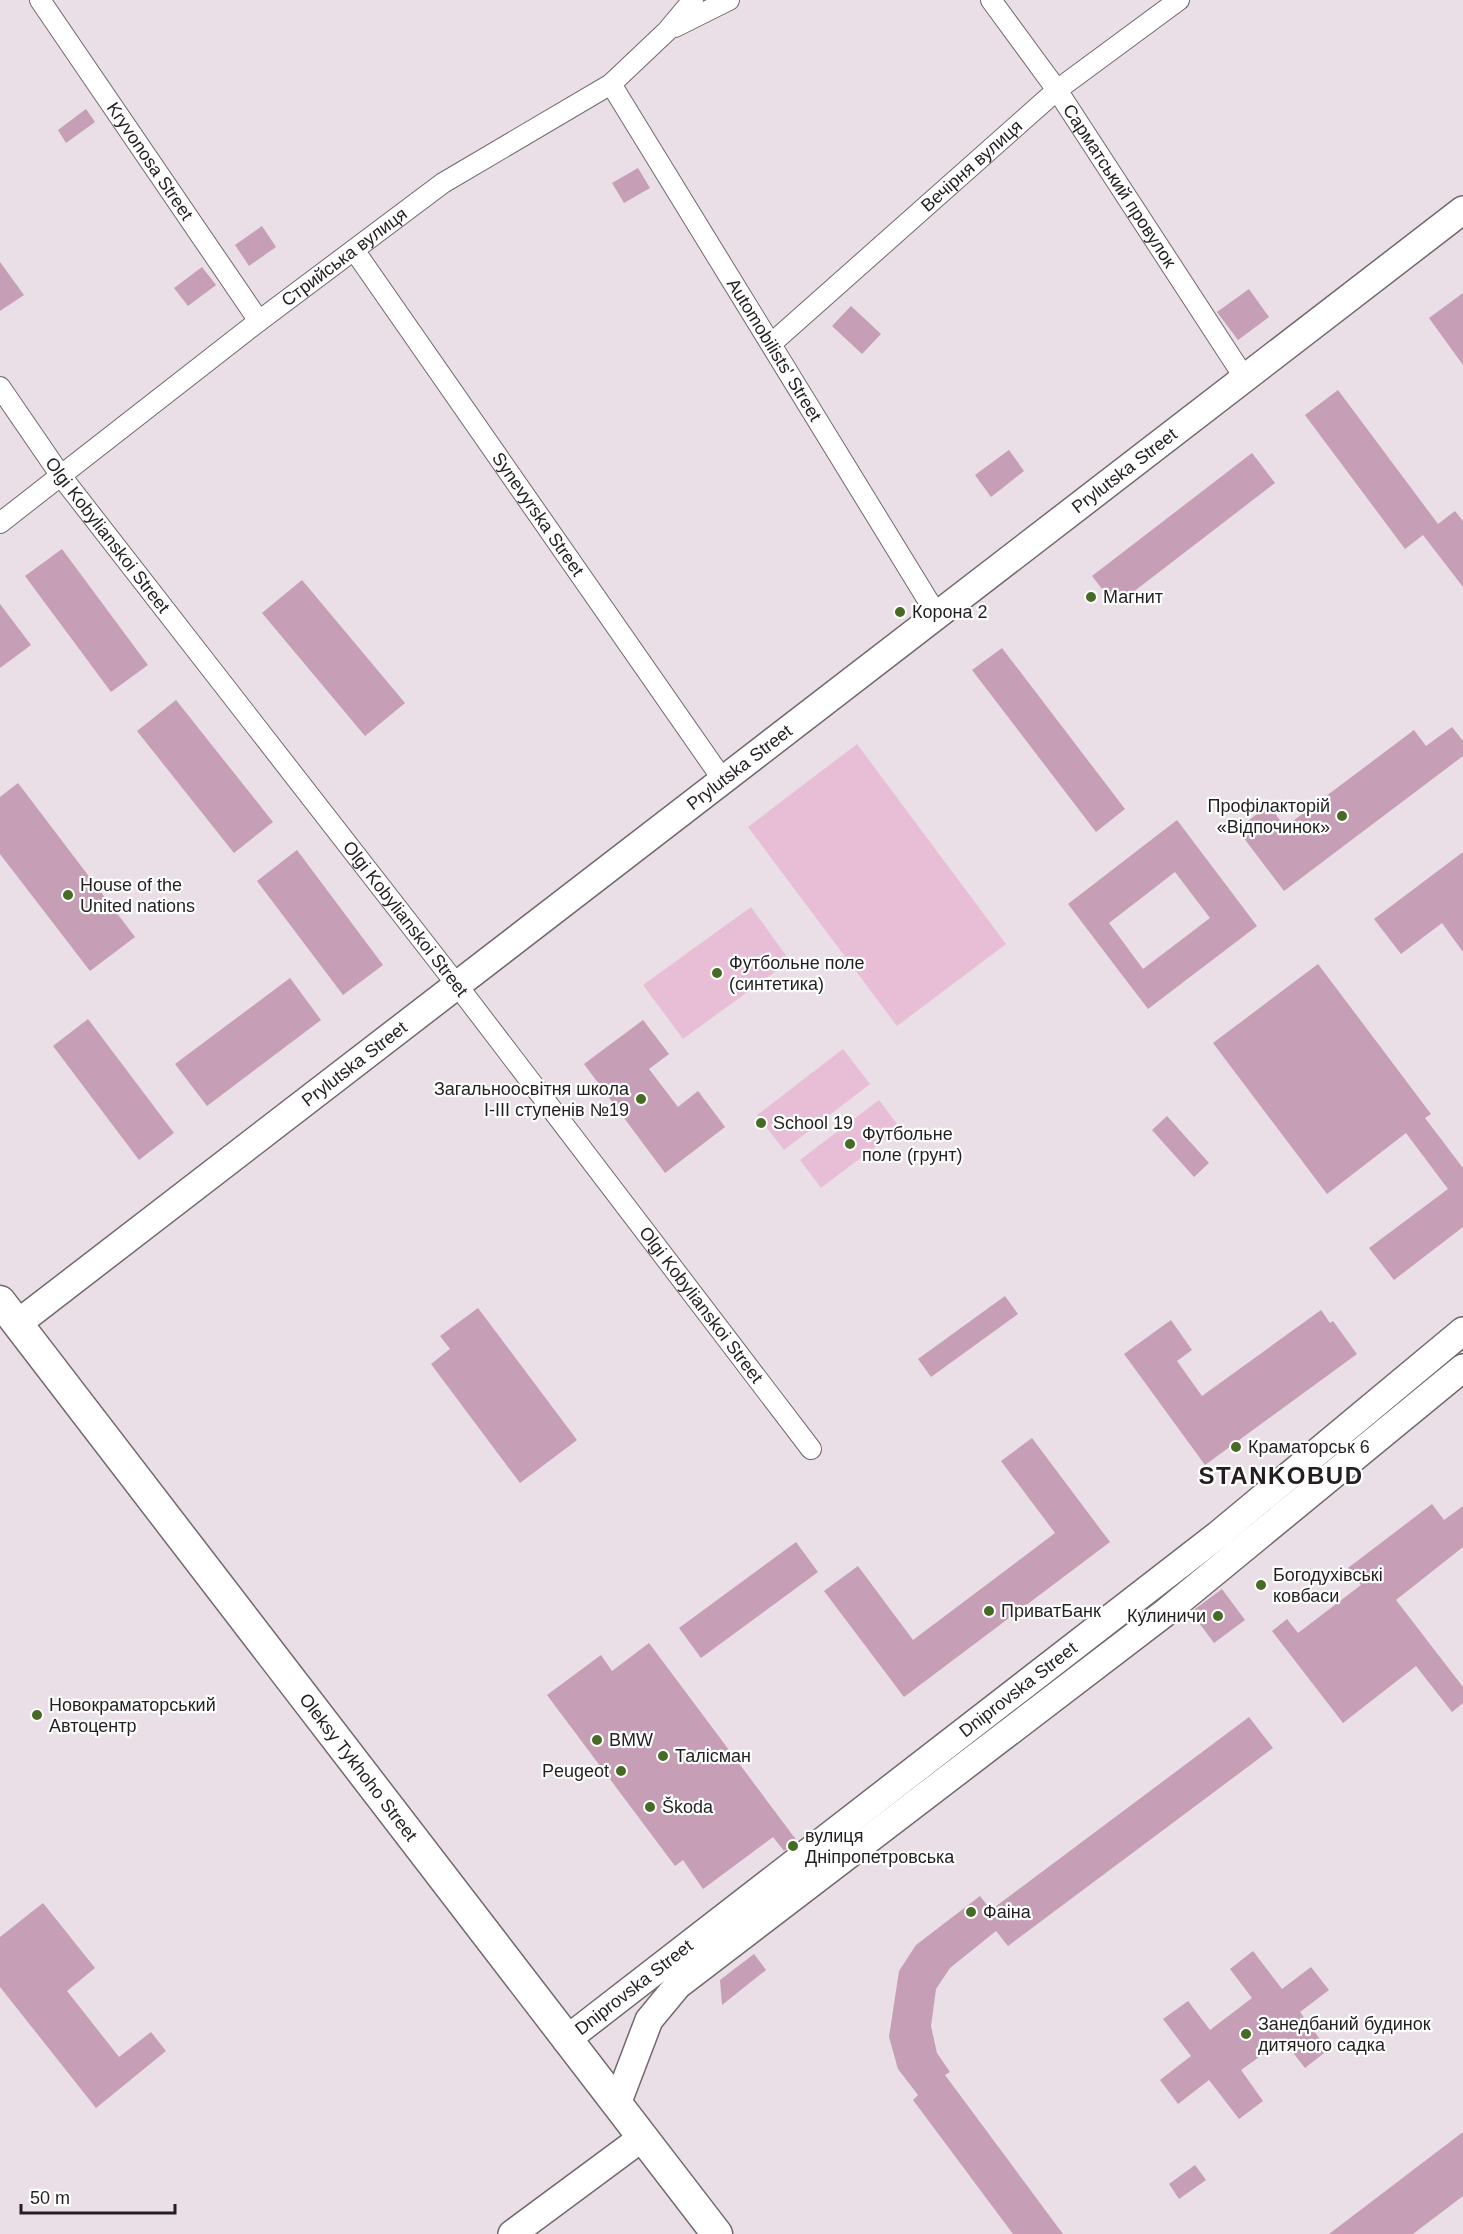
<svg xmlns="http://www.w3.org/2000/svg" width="1463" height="2234" viewBox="0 0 1463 2234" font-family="Arial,sans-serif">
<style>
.green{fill:#e8bed7}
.building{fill:#c69eb6;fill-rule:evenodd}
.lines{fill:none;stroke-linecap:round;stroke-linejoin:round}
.street-casing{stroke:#72686e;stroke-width:22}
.secondary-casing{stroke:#72686e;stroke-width:30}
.primary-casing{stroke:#72686e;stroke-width:33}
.street{stroke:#fff;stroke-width:20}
.secondary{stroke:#fff;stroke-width:27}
.primary{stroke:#fff;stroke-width:30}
.poi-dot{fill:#476b24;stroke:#fff;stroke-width:2}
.labels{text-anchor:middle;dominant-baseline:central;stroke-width:4.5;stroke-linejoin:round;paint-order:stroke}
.street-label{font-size:18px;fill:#231f21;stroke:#fff}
.poi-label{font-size:18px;fill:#231f21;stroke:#fff;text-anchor:start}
.district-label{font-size:24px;font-weight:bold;letter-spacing:1.5px;fill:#231f21;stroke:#fff}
</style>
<rect width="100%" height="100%" fill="#eadfe6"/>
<g class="green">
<path d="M857,744L1006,944L897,1026L748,827Z"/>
<path d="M751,907L790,961L683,1039L643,985Z"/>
<path d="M843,1049L870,1084L784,1150L757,1115Z"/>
<path d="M879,1100L900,1128L821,1188L800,1160Z"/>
</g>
<g class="building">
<path d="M86,109L95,122L66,143L58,130Z"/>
<path d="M638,168L650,188L624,203L612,183Z"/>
<path d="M262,226L276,247L249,266L235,245Z"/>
<path d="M0,262L24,295L0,311Z"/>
<path d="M202,267L216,285L188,306L174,288Z"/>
<path d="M1249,289L1269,317L1238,340L1217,312Z"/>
<path d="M1463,293V365L1429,318Z"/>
<path d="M851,306L881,334L862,354L832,326Z"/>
<path d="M1338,390L1438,524L1455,511L1463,521V587L1423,535L1405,549L1305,415Z"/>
<path d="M1009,450L1024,471L991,497L975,475Z"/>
<path d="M1252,453L1275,483L1115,606L1092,576Z"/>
<path d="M62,549L148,665L111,692L25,576Z"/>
<path d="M302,580L405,703L365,736L262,613Z"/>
<path d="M0,604L31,645L0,668Z"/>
<path d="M1002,648L1125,809L1096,832L972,670Z"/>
<path d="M176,700L273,822L234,853L137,731Z"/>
<path d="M1452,727L1463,741V756L1284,891L1237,829L1269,805L1285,827L1414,730L1426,746Z"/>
<path d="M18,783L135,937L90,971L0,854V797Z"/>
<path d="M1177,820L1257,926L1148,1009L1068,904ZM1175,872L1210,918L1143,969L1109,923Z"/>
<path d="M297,850L383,965L343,995L257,881Z"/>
<path d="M1463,852V952L1442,923L1401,954L1374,919Z"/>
<path d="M1318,964L1431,1114L1425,1118L1463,1168V1227L1394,1280L1369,1248L1448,1189L1406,1133L1327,1194L1213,1043Z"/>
<path d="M290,978L321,1020L207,1106L175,1064Z"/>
<path d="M88,1019L174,1133L139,1160L53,1046Z"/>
<path d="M643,1020L669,1054L649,1069L678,1107L698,1091L725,1127L665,1173L584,1064Z"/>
<path d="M1167,1116L1209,1163L1194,1177L1152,1130Z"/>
<path d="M1005,1296L1018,1314L931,1377L918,1359Z"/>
<path d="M478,1308L577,1440L520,1483L431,1364L450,1349L440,1336Z"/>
<path d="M1321,1310L1330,1323L1333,1321L1357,1354L1205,1465L1124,1354L1171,1320L1192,1350L1177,1361L1202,1396Z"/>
<path d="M1032,1438L1110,1542L904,1697L824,1591L858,1566L913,1640L1055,1533L1001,1461Z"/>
<path d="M1432,1504L1444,1520L1463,1506V1547L1396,1600L1463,1687V1703L1452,1712L1416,1666L1343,1723L1272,1631L1287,1619L1298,1633L1361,1585L1348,1568Z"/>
<path d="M796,1542L818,1572L701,1658L679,1628Z"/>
<path d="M1222,1589L1245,1620L1214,1643L1191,1612Z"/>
<path d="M649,1643L797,1841L784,1851L773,1837L703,1889L683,1860L675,1866L547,1695L601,1655L612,1671Z"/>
<path d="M1249,1717L1273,1748L1008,1946L996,1931L950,1968L936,1989L931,2026L937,2053L950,2072L945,2075L1063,2234H1013L913,2100L918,2095L898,2069L889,2037L899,1971L916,1945L980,1896L991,1910Z"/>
<path d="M43,1903L95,1968L67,1991L119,2057L151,2032L166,2051L96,2108L0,1987V1937Z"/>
<path d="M1253,1951L1282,1989L1311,1967L1329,1990L1300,2012L1328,2050L1305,2068L1283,2040L1241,2070L1263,2101L1239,2119L1209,2080L1178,2104L1160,2080L1191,2056L1163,2019L1188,2001L1210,2030L1252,1998L1230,1969Z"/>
<path d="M754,1954L766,1970L722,2005L720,1980Z"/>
<path d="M1463,2132V2196L1413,2234H1329Z"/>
<path d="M1195,2165L1206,2180L1179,2199L1169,2184Z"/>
</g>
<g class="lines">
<g class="street-casing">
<g id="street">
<path id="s1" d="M40,0L259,321"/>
<path id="s2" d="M991,0L1057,90L1244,377"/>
<path d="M675,27L729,0"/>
<path id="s3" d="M611,84L937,615"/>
<path id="s4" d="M354,250L723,780"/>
<path id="s5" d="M772,343L1057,90L1179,0"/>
<path id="s6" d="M0,387L61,476L457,985L811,1449"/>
<path id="s7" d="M0,523L259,321L443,183L611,84L667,31L693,0"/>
</g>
</g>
<g class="secondary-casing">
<g id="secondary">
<path id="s8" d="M17,1324L1463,210"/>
<path id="s9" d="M566,2040L1219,1534L1463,1331"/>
<path d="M617,2104L649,2020L678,1985L1166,1612L1463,1368"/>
<path d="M512,2234L643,2137"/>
</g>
</g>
<g class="primary-casing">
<g id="primary">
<path id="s10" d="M0,1301L717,2234"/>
</g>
</g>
<use href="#street" class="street"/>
<use href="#secondary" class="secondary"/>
<use href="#primary" class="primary"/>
</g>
<g class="poi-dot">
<circle cx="1091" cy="597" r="6"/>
<circle cx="900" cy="612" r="6"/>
<circle cx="1342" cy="816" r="6"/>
<circle cx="68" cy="895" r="6"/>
<circle cx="717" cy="973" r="6"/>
<circle cx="641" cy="1099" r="6"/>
<circle cx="761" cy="1123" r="6"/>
<circle cx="850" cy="1144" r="6"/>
<circle cx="1236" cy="1447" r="6"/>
<circle cx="1261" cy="1585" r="6"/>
<circle cx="989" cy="1611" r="6"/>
<circle cx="1218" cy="1616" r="6"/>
<circle cx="37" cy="1715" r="6"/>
<circle cx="597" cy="1740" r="6"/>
<circle cx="663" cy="1756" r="6"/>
<circle cx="621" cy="1771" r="6"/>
<circle cx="650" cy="1807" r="6"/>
<circle cx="793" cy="1846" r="6"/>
<circle cx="971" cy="1912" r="6"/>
<circle cx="1246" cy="2034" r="6"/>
</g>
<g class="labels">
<g class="street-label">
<text stroke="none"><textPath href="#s1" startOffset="195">Kryvonosa Street</textPath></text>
<text stroke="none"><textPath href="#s5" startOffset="267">Вечірня вулиця</textPath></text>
<text stroke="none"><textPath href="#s2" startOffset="226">Сарматський провулок</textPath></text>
<text stroke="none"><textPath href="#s7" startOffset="435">Стрийська вулиця</textPath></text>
<text stroke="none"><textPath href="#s3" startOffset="312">Automobilists' Street</textPath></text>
<text stroke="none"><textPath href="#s8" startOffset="1398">Prylutska Street</textPath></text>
<text stroke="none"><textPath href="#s4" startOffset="322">Synevyrska Street</textPath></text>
<text stroke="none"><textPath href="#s6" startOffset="183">Olgi Kobylianskoi Street</textPath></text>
<text stroke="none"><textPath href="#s8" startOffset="912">Prylutska Street</textPath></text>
<text stroke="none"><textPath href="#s6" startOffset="669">Olgi Kobylianskoi Street</textPath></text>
<text stroke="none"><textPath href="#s8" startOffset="426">Prylutska Street</textPath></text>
<text stroke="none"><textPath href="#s6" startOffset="1155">Olgi Kobylianskoi Street</textPath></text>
<text stroke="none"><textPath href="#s9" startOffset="572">Dniprovska Street</textPath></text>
<text stroke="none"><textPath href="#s10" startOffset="588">Oleksy Tykhoho Street</textPath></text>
<text stroke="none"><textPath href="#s9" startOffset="86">Dniprovska Street</textPath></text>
</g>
<g class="poi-label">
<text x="1103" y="597">Магнит</text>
<text x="912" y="612">Корона 2</text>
<text x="1330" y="806" text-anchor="end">Профілакторій<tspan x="1330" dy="21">«Відпочинок»</tspan></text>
<text x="80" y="885">House of the<tspan x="80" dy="21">United nations</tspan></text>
<text x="729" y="963">Футбольне поле<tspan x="729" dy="21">(синтетика)</tspan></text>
<text x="629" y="1089" text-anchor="end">Загальноосвітня школа<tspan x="629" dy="21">І-ІІІ ступенів №19</tspan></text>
<text x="773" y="1123">School 19</text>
<text x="862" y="1134">Футбольне<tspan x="862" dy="21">поле (грунт)</tspan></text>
<text x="1248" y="1447">Краматорськ 6</text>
<text x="1273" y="1575">Богодухівські<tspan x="1273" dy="21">ковбаси</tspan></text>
<text x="1001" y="1611">ПриватБанк</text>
<text x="1206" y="1616" text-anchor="end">Кулиничи</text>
<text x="49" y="1705">Новокраматорський<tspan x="49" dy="21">Автоцентр</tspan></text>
<text x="609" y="1740">BMW</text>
<text x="675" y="1756">Талісман</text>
<text x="609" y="1771" text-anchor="end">Peugeot</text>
<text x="662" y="1807">Škoda</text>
<text x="805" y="1836">вулиця<tspan x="805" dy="21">Дніпропетровська</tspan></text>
<text x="983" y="1912">Фаіна</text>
<text x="1258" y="2024">Занедбаний будинок<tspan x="1258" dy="21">дитячого садка</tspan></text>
</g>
<g class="district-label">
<text x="1281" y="1475">STANKOBUD</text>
</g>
</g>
<path d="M21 2204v9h154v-9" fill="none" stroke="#231f21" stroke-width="3"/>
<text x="30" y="2204" font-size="18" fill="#231f21" stroke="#ffffff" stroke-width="4.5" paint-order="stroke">50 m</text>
</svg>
